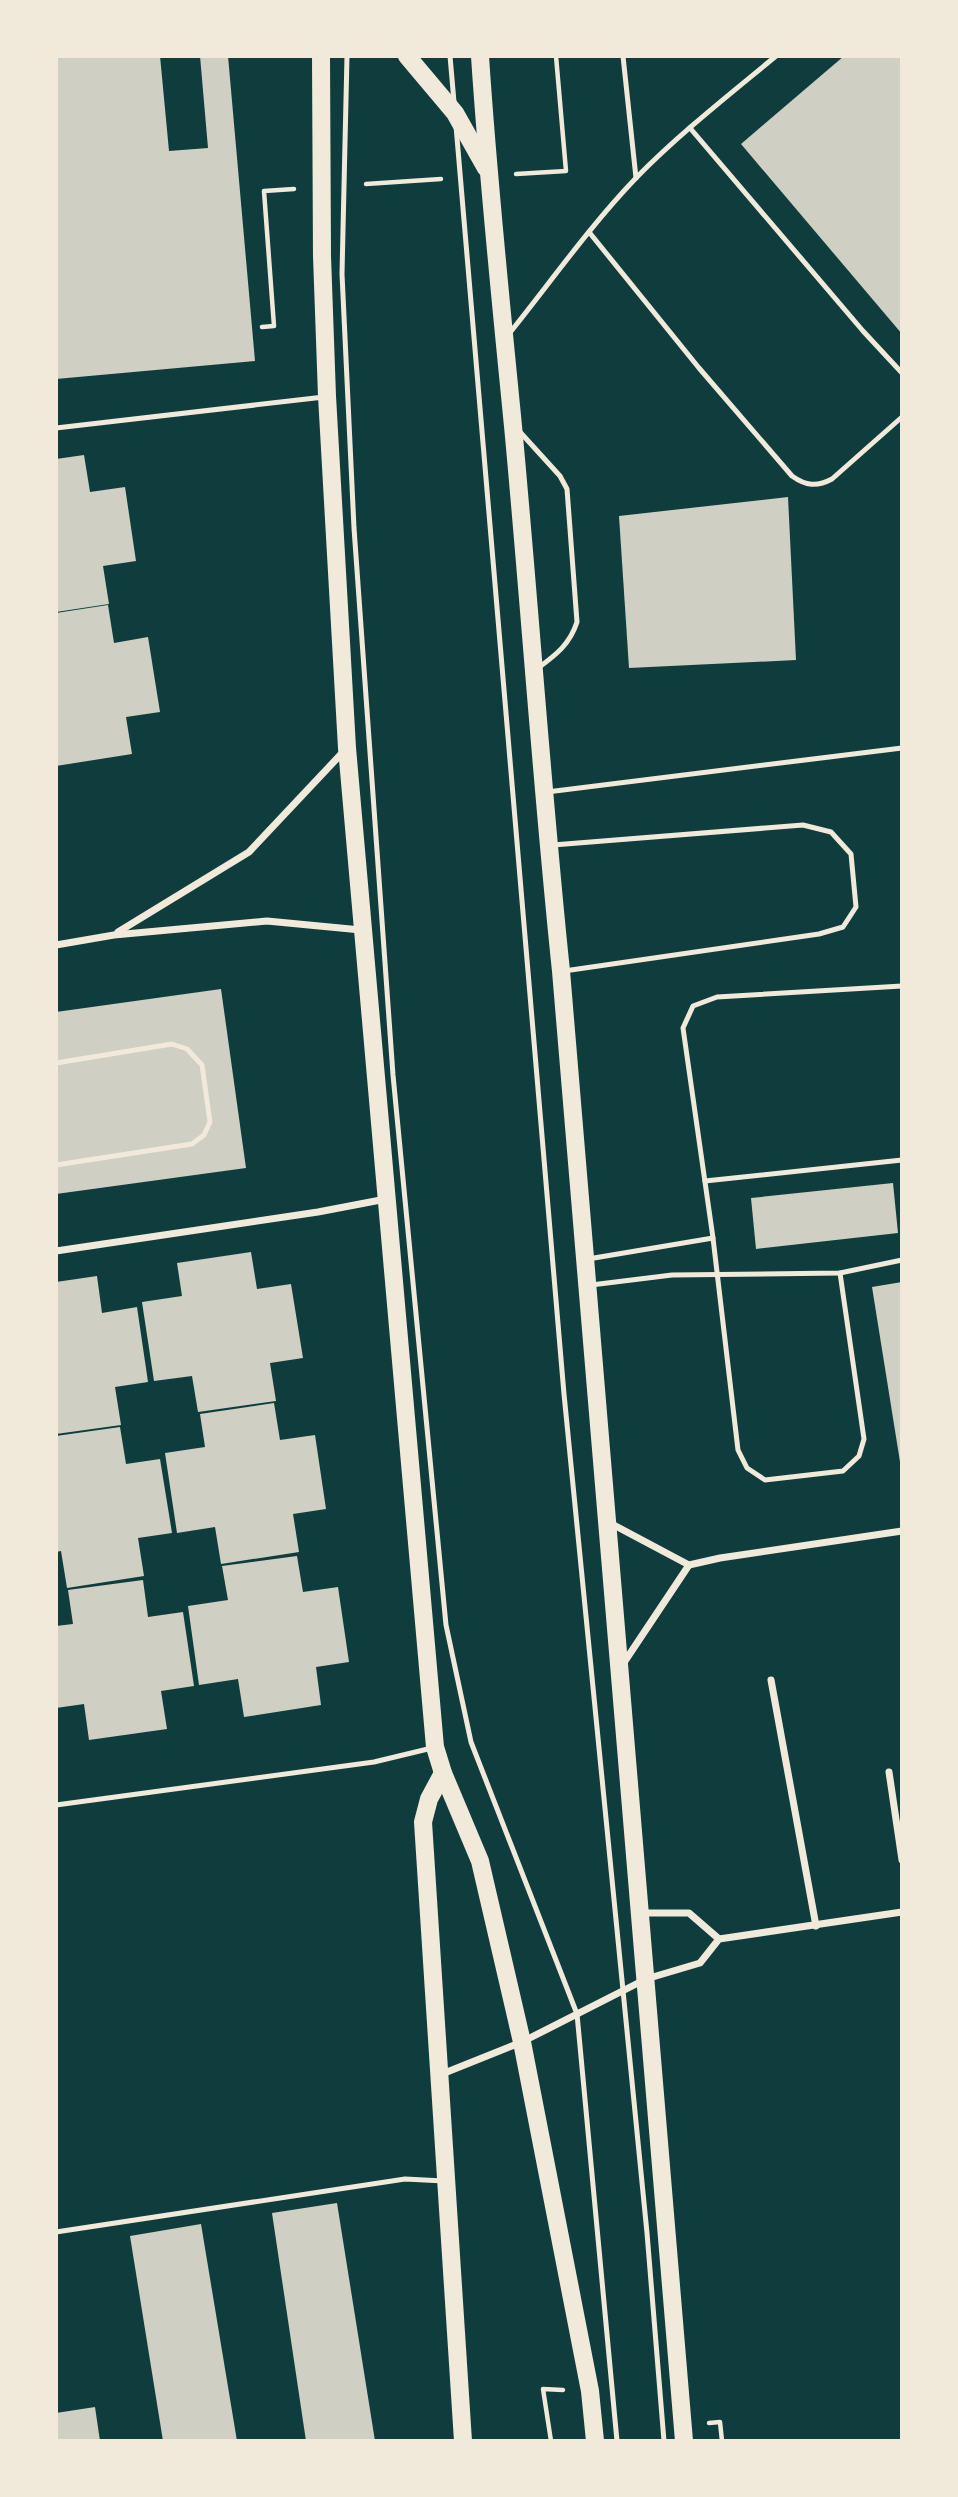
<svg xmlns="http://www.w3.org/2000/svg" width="958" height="2497" viewBox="0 0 958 2497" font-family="'Fira Sans',sans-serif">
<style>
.building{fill:#cfcfc3}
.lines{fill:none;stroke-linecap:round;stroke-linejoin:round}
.path{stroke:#f1e9da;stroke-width:4.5}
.service{stroke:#f1e9da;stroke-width:5}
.minor{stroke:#f1e9da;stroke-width:7}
.primary{stroke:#f1e9da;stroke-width:18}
</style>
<rect width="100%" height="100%" fill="#0f3d3e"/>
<g class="building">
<path d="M56,56H160L169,151L208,148L200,56H228L255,361L56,379Z"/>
<path d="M844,56H902V334L741,144Z"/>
<path d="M84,455L90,492L125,487L136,561L103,566L109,604L56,612V459Z"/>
<path d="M788,497L796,660L629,668L619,516Z"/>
<path d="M108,605L114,643L148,637L160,712L126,717L132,754L56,766V613Z"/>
<path d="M221,989L246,1168L56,1194V1012Z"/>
<path d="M893,1183L898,1233L756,1249L751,1198Z"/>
<path d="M251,1252L257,1289L291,1284L303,1358L270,1363L276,1401L198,1412L192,1376L154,1381L142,1302L182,1296L177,1263Z"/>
<path d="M97,1276L102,1313L137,1307L148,1382L115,1387L121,1425L56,1434V1282Z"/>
<path d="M902,1282V1468H901L872,1287Z"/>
<path d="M274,1403L280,1440L315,1435L326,1509L293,1514L299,1552L221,1564L215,1527L177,1533L165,1453L205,1447L200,1414Z"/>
<path d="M120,1427L126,1464L160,1459L172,1533L138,1538L144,1576L67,1588L61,1551L56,1552V1436Z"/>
<path d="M297,1556L303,1592L338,1587L349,1662L316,1667L321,1705L244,1717L238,1679L199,1685L188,1606L228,1600L222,1566Z"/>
<path d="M143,1580L148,1617L183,1612L194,1686L161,1691L167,1729L89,1740L84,1704L56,1708V1626L73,1624L68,1590Z"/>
<path d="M337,2203L375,2441H306L272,2213Z"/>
<path d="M201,2224L237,2441H163L130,2236Z"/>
<path d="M95,2407L100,2441H56V2413Z"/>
</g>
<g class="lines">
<g class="path">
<path d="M516,174L566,171L556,56"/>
<path d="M366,184L441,179"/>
<path d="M262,327L274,326L264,191L294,189"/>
<path d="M709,2423L720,2422L722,2441"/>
<path d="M551,2441L543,2389L563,2390"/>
</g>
<g class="service">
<path d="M347,56L342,274L354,528L393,1075L446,1625L471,1742L577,2014L617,2441"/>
<path d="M450,56L454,102"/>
<path d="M623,56L636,178"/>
<path d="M456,126L564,1394L647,2233L664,2441"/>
<path d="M690,128L863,331L902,373"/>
<path d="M589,232L699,368L792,476C806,486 817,487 832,479L902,417"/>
<path d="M508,335C550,283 589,227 636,178C679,134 729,95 776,56"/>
<path d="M56,428L324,397"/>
<path d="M520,432L560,476L567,489L577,622C570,644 556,655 538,668"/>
<path d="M547,792L902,748"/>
<path d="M553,845L803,825L831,832L851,854L856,907L843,927L819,934L564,971"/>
<path d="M56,1063L172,1044L187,1049L202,1065L210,1122L204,1135L192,1144L56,1165"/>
<path d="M705,1181L902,1160"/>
<path d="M713,1238L738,1450L747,1468L765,1480L843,1471L859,1456L864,1439L840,1273"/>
<path d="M588,1259L713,1238L683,1028L693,1006L717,997L902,986"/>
<path d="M591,1285L672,1275L840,1273L902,1260"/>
<path d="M56,1805L374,1762L432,1748"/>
<path d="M56,2232L405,2179L444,2181"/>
</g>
<g class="minor">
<path d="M118,932L249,852L344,751"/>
<path d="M56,945L114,935L267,921L361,930"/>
<path d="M56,1251L318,1212L386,1199"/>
<path d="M608,1522L689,1565L720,1558L902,1531"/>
<path d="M623,1664L689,1565"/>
<path d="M771,1680L816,1926"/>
<path d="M889,1772L902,1860"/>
<path d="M642,1913H689L719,1939"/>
<path d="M442,2074L522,2042L646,1979L700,1963L719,1939L902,1912"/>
</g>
<g class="primary">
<path d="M321,56L322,256L327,396L347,748L435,1747L443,1773L480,1861L522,2042L590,2391L595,2441"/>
<path d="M407,56L455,113L486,168"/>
<path d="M480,56C488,180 501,303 513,426C530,608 542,790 561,971L684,2441"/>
<path d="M443,1773L429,1799L423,1822L463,2441"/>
</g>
</g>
<rect width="958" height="2497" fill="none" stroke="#f1e9da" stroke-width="116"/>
</svg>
